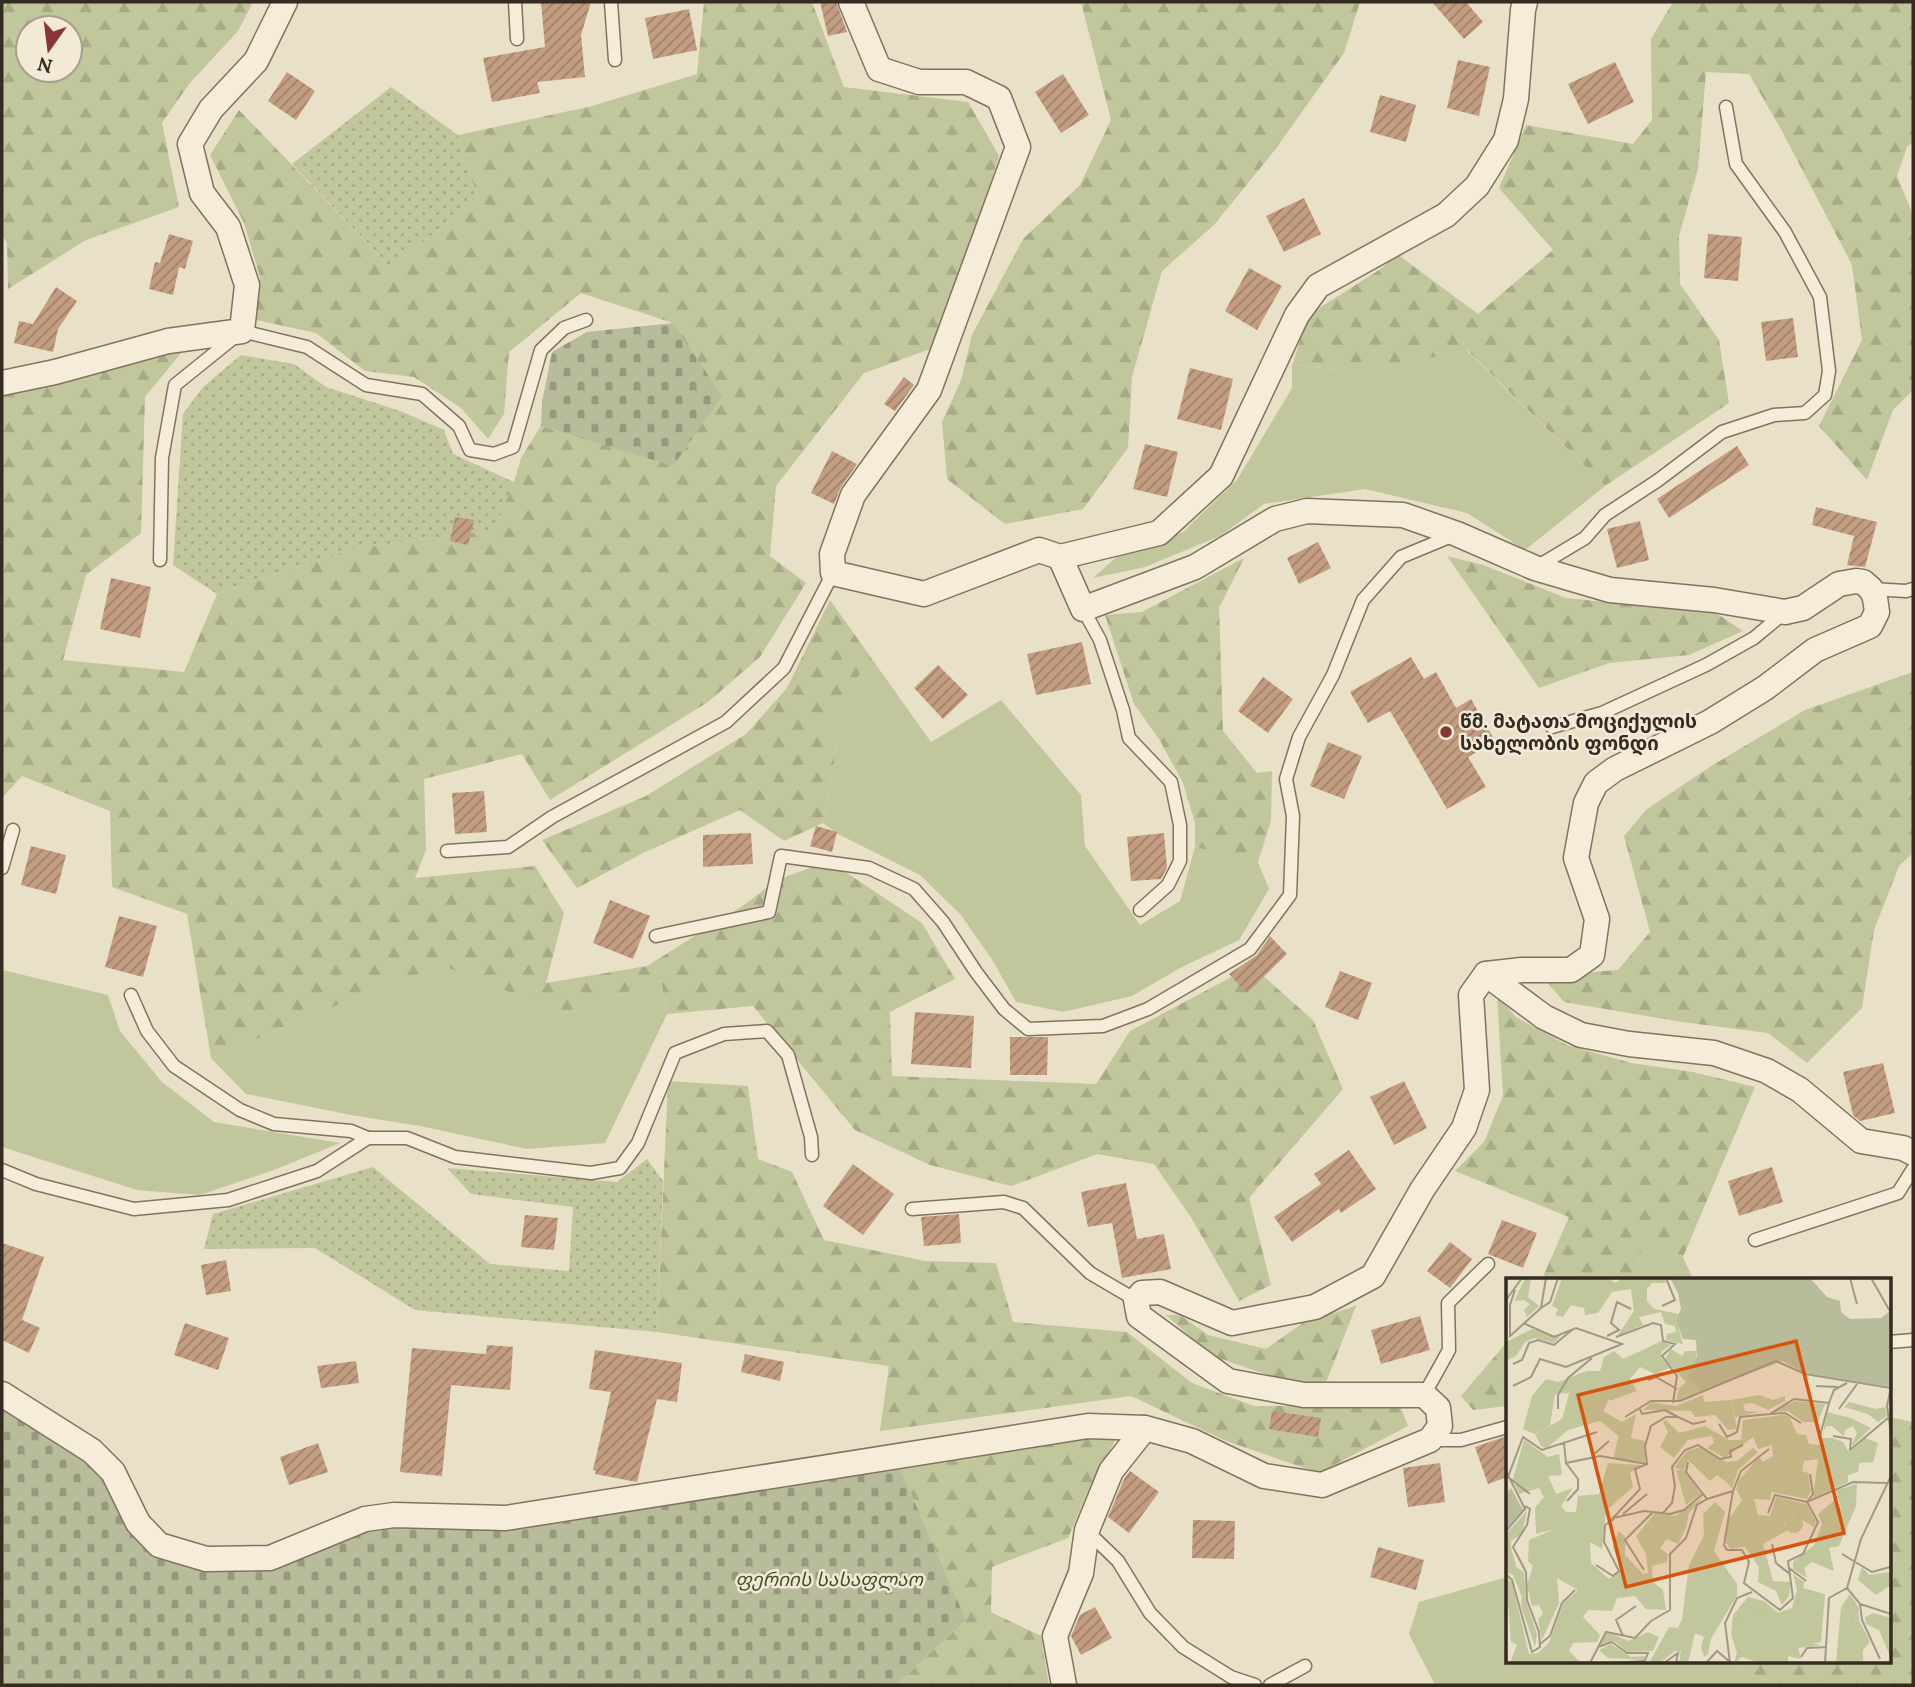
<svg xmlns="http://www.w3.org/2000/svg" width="1915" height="1687" viewBox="0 0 1915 1687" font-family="Lora,'Noto Sans Georgian',serif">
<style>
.grass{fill:#c1c69d}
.forest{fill:url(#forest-firs);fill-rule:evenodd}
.cemetery{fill:url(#cemetery-stones)}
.park{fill:url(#park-dots)}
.building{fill:url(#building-hatch)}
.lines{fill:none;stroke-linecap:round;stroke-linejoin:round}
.service-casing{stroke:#83725f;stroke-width:15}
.minor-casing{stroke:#83725f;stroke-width:27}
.service{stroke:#f5edda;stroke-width:12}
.minor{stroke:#f5edda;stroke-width:24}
.poi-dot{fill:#8b3636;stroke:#f2ead6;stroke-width:2.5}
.labels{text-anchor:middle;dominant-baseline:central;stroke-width:5;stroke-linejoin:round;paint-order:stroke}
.poi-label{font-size:19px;font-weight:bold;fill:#352b21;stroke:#f2ead6;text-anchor:start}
.park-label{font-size:19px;font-style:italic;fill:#454f2a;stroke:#f2ead6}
.inset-road{fill:none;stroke:#a19885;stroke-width:2}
.view{fill:#d6540e;fill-opacity:0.15;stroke:#d6540e;stroke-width:3.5}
.inset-edge{fill:none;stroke:#352b21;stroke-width:3.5}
</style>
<defs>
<pattern id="forest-firs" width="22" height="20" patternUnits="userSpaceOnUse" patternTransform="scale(1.75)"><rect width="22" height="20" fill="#c1c69d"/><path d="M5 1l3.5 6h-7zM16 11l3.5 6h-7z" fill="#a6aa87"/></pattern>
<pattern id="cemetery-stones" width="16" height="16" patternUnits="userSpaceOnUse" patternTransform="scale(1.75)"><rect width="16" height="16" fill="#b8bc9b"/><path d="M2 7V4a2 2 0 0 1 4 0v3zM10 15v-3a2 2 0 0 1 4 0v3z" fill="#96997e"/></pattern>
<pattern id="park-dots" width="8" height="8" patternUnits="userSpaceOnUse" patternTransform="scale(1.75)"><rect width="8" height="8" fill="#c1c69d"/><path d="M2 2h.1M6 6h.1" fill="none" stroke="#a6aa87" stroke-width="1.8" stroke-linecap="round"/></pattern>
<pattern id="building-hatch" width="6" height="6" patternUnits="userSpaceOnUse" patternTransform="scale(1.75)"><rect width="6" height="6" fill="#c39d82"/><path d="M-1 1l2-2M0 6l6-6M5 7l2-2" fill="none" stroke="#9f806a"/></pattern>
</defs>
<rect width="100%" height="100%" fill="#e9e0c8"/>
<g class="grass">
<path d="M1466,350L1605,486L1525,550L1467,513L1365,489L1264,504L1220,536L1145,567L1093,578L1120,554L1183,532L1237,480L1292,388V364L1360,373Z"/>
<path d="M872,659L931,742L1001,700L1081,795L1085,846L1140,925L1180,901L1195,847L1258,862L1269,889L1239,940L1180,968L1132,996L1063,1012L1016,1002L993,961L961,915L920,875L838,834L823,823L837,746L816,729Z"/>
<path d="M443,966L564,1014L661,980L667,1014L605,1143L527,1149L420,1126L351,1115L246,1094L211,1058L369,992Z"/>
<path d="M2,970L108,995L120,1031L162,1082L214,1122L340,1143L274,1170L200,1195L137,1190L2,1147Z"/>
<path d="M1644,1242L1683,1257L1693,1279H1634Z"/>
<path d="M1507,1577V1661H1726L1774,1685H1435L1409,1634L1419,1602Z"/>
</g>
<g class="forest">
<path d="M2,2H253L238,31L189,84L162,123L179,207L86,240L8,289L7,243L2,235ZM70,28V70H28V28Z"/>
<path d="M704,2H812L844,87L968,102L999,156L964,268L933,348L864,373L776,486L770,556L806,583L760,657L708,702L550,800L522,754L424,779L426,850L415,878L535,866L564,913L546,983L647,966L744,905L777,880L829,861L922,923L955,979L890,1012L892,1076L1096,1084L1130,1031L1252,966L1313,1020L1343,1089L1249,1198L1271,1285L1239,1301L1192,1219L1154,1164L1097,1154L1011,1186L930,1165L855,1130L753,1006L667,1014L661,980L564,1014L443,966L369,992L211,1058L187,914L112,887L110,811L22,776L2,798V385L185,348L145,397L141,533L86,575L63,660L184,672L217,594L357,548L493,530L514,482L521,458L541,426L673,465V323L581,293L509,352L504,414L488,439L461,408L414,377L365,371L316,333L256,320L260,277L244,223L210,155L239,110L390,267L478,200L458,135L592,106L697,74Z"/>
<path d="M1081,2H1360L1344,53L1274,151L1214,225L1162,271L1132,377L1128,448L1083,509L1005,524L947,479L942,422L961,380L972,335L1023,239L1080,185L1111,120Z"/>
<path d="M1673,2H1913V142L1907,147L1897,176L1913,215V390L1893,410L1867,480L1819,426L1862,340L1852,265L1782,131L1749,74L1706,72L1698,169L1679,236L1680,284L1719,340L1729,403L1605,486L1467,350L1360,373L1293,364L1307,316L1382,268L1397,254L1478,314L1553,250L1499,188L1526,125L1633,144L1652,120L1651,39Z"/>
<path d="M1447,556L1483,565L1566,598L1716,613L1743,631L1689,655L1609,663L1539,688Z"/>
<path d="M1244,558L1219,608L1223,731L1257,773L1272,771L1271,821L1258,862L1195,847V823L1183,783L1159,739L1134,704L1105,615L1142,612Z"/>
<path d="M830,600L872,659L817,729L837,746L823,823L784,841L740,810L645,852L577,888L542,840L646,796L746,734L787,688Z"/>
<path d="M1913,672V853L1899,866L1874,930L1862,1008L1807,1063L1768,1033L1682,1022L1564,1002L1542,976L1618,970L1650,932L1624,836L1647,809L1713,765L1805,710Z"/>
<path d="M1497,995L1516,1017L1567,1045L1631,1063L1693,1072L1755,1087L1683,1257L1644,1242L1634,1279H1542L1569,1217L1455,1171L1484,1142L1503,1096Z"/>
<path d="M668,1081L748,1086L758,1159L792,1172L824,1240L925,1261L996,1263L1013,1322L1127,1332L1192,1383L1254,1406H1400L1408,1426L1319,1473L1226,1441L1131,1396L880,1431L889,1366L657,1332Z"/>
<path d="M1356,1306L1325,1385L1274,1377L1212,1356L1166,1315H1180L1208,1335L1266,1349L1304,1322Z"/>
<path d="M1507,1342V1406L1473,1410L1461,1396Z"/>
<path d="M1889,1417L1913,1422V1685H1774L1726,1661H1889Z"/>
<path d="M1116,1431L1114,1443L1089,1489L1068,1538L992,1567L991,1612L1041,1636L1049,1685H896L966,1620L895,1457Z"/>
</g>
<g class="cemetery">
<path d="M673,323L722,396L673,466L541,426L542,402L552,352L587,332Z"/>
<path d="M2,1401L88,1455L137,1523L205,1563L364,1523H507L895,1457L966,1620L896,1685H2Z"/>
</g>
<g class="park">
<path d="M391,87L458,135L478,200L390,267L292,164Z"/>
<path d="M241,355L294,364L326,387L403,412L444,430L453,454L514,482L494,530L357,548L217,594L173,565L183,414L203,387Z"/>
<path d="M647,1159L663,1181L657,1332L415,1310L315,1248L204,1249L213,1214L373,1167L490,1264L569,1271L573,1207L471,1194L447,1168L617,1182Z"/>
</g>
<g class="building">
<path d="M541,2H591L581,35L585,77L537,82L540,93L492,102L483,58L545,47Z"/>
<path d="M820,2H836L847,32L828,36Z"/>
<path d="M1432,2H1466L1483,22L1464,39Z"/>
<path d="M689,9L697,50L653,59L645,18Z"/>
<path d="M1458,60L1490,67L1479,116L1447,108Z"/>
<path d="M1615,62L1634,102L1588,124L1568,84Z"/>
<path d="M287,72L315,91L296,120L268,101Z"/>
<path d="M1063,74L1089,115L1061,133L1035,92Z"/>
<path d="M1380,95L1416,105L1406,142L1370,132Z"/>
<path d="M1304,198L1321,234L1284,252L1266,216Z"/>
<path d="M169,234L193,241L185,269L179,267L173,295L149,289L155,262L160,263Z"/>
<path d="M1708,234L1742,237L1738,281L1704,278Z"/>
<path d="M1249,268L1282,286L1257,330L1225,311Z"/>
<path d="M56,287L77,301L58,329L53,352L14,343L19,321L33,324Z"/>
<path d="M1793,318L1798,357L1766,361L1761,322Z"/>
<path d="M1190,368L1233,379L1221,430L1177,419Z"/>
<path d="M904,377L914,385L895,411L884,404Z"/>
<path d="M1145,444L1178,452L1167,497L1133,489Z"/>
<path d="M1737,446L1749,465L1669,518L1657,499Z"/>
<path d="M832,451L857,464L841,487L834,504L811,493Z"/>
<path d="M1816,507L1877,522L1865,567L1847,565L1854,536L1812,525Z"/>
<path d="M455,517L474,520L468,545L450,541Z"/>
<path d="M1640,521L1649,560L1617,568L1607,529Z"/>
<path d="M1318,542L1331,568L1299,584L1287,558Z"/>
<path d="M111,578L151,587L140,638L100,629Z"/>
<path d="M1082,642L1091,684L1036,695L1027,654Z"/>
<path d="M1411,657L1424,679L1436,672L1456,708L1471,699L1495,741L1468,757L1486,787L1447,809L1390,711L1368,723L1350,692Z"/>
<path d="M938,665L968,695L943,719L914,688Z"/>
<path d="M1263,677L1293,699L1268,733L1238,711Z"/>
<path d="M1328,742L1362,756L1344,799L1310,786Z"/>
<path d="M484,791L487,832L455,834L452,793Z"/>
<path d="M816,826L837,832L832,852L810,846Z"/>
<path d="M751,833L753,864L703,867V835Z"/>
<path d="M1164,833L1167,868L1161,879L1131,881L1127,837Z"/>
<path d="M31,846L66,855L56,894L21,885Z"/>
<path d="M610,900L650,916L633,959L593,943Z"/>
<path d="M119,916L157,926L143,977L105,967Z"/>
<path d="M1270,936L1287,954L1247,993L1229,974L1257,955Z"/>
<path d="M1340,971L1372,983L1358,1020L1325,1007Z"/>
<path d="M915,1012L974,1016L971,1068L911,1064Z"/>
<path d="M1010,1037H1048L1047,1075H1010Z"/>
<path d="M1883,1063L1895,1113L1860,1121L1853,1115L1843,1072Z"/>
<path d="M1404,1081L1427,1128L1394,1145L1370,1097Z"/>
<path d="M1349,1150L1376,1189L1341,1213L1339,1209L1292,1242L1274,1217L1321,1184L1314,1174Z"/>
<path d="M853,1164L894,1194L863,1235L823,1206Z"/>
<path d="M1772,1167L1783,1202L1739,1216L1728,1181Z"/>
<path d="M1126,1183L1137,1239L1164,1234L1171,1269L1122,1278L1112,1223L1088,1227L1081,1192Z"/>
<path d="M959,1214L961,1243L924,1246L921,1217Z"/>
<path d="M525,1215L558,1218L554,1250L521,1247Z"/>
<path d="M1502,1220L1537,1233L1523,1268L1488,1254Z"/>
<path d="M1450,1242L1472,1259L1450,1288L1427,1271Z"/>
<path d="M2,1243L44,1257L22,1320L40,1328L29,1353L2,1340Z"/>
<path d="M226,1260L231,1291L206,1295L201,1265Z"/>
<path d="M1420,1316L1430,1350L1381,1364L1371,1330Z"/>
<path d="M185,1323L229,1338L218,1370L174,1355Z"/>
<path d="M487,1345L513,1347L510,1390L451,1385L442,1476L400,1472L412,1348L486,1354Z"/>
<path d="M595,1350L682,1363L677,1402L657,1399L637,1482L595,1474L596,1471L593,1470L611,1392L589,1389Z"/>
<path d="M745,1354L784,1362L780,1381L741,1372Z"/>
<path d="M356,1361L359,1383L321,1388L317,1366Z"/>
<path d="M1272,1411L1321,1418L1318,1437L1269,1429Z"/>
<path d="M1507,1436V1477L1488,1484L1475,1447Z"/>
<path d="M318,1443L328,1472L289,1485L280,1457Z"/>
<path d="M1440,1463L1445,1502L1408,1507L1403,1468Z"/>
<path d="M1130,1471L1159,1492L1129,1533L1108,1517L1124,1479Z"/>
<path d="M1193,1520L1235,1521L1234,1559L1192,1558Z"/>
<path d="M1378,1547L1424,1560L1416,1590L1370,1577Z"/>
<path d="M1095,1607L1112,1638L1081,1655L1071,1636L1080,1615Z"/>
</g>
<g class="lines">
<g class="service-casing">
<g id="service">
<path d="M515,2L517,39"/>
<path d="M611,2L615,60"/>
<path d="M160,560L162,458L175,385L242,331L307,347L366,385L422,394L459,426L470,450L494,454L513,447L541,350L564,328L586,320"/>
<path d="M1535,568L1585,538L1605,515L1657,481L1722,432L1774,415L1805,413L1825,395L1829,371L1820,297L1785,232L1736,164L1726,107"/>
<path d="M1871,589L1906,591L1913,589"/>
<path d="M1083,609L1100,640L1123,710L1129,738L1171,782L1180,825V861L1168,885L1140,910"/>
<path d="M1552,727L1602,713L1706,665L1754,638L1784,613"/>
<path d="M447,851L508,847L552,817L726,722L784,668L833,573"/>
<path d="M2,868L13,830"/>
<path d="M656,936L769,912L781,856L869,868L914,889L943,922L976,972L1004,1009L1028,1029L1103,1026L1148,1009L1250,949L1290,895L1293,816L1286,779L1299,737L1333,675L1363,600L1401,557L1454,535"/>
<path d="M131,995L147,1031L174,1066L240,1110L274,1124L351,1131L368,1138"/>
<path d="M2,1170L36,1184L134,1209L228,1200L317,1171L368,1138H407L455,1157L591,1173L620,1168L638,1143L675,1053L724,1034L767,1031L788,1055L811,1137L812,1155"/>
<path d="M912,1209L1004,1202L1023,1208L1090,1273L1136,1300"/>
<path d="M1755,1240L1898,1193L1913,1169"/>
<path d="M1889,1342L1913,1340"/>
<path d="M1424,1395L1449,1350L1448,1303L1488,1264"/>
<path d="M1430,1440H1461L1507,1427"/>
<path d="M1087,1531L1118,1561L1150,1613L1183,1647L1231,1677L1255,1685"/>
<path d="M1270,1685L1305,1666"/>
</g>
</g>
<g class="minor-casing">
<g id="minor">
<path d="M851,2L879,69L919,82H966L999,98L1018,147L929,390L853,495L832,554L833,573L924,594L1039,550L1060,557"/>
<path d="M2,383L55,372L168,341L242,331L247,285L228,227L202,193L190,144L211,109L256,61L285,2"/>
<path d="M1486,974L1544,1017L1581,1035L1629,1044L1714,1053L1767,1071L1800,1090L1861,1141L1903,1148L1913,1153"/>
<path d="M2,1394L92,1451L113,1472L138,1523L159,1545L206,1559L270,1558L365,1519L394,1515L506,1518L1088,1426L1145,1428L1192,1441L1264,1476L1322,1485L1430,1440L1440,1426L1438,1408L1424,1395H1304L1228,1381L1139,1316L1136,1300L1142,1293L1160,1292L1232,1323L1315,1307L1373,1276L1422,1190L1464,1128L1477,1090L1471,995L1486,974L1522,970H1571L1592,955L1597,919L1576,858L1586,803L1596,783L1615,769L1710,722L1765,688L1815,650L1870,626L1877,612L1875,598L1871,589L1863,582L1856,581L1839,584L1803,608L1785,612L1714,600L1610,590L1535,568L1457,534L1403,515L1307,511L1275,519L1195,567L1083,609L1060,557L1159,533L1221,476L1297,315L1318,286L1446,215L1477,186L1506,140L1516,99L1523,10L1525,2"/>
<path d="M1064,1685L1055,1636L1081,1573L1087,1530L1111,1471L1145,1428"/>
</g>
</g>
<use href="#service" class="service"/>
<use href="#minor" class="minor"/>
</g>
<circle class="poi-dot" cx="1446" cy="732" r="7"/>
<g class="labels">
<g class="poi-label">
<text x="1460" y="721">წმ. მატათა მოციქულის<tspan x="1460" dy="22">სახელობის ფონდი</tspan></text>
</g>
<g class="park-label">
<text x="829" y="1579">ფერიის სასაფლაო</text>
</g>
</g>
<g transform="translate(1506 1278)">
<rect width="385" height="385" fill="#e9e0c8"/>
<path d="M25,0L22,19L33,28L21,39L18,32L24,26L18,22L8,23L19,1ZM156,63L165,67L156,73L155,80L164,90L149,96L134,89L124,101L131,113L103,123V117L65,109L63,115L49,116L44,147L29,156L17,151L26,118L40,101L52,104L81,93H94L98,79L108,73L117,81ZM289,123L319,126L312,144H297L282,133L267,134ZM97,133L116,144L115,160L94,143ZM279,137L284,140L260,157L245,155L235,162L237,142ZM194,169L221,184L224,195L220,204L211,197L204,203L182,182L178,192L168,190L181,173ZM351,206L350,228L335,231L330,212ZM197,220L183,235L180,250L161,257L141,245L149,235L169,238ZM29,230L53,243L49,251L30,256ZM287,296L298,304L297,310L319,316L315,364L299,366L287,361L269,339L238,335L225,356L227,337L242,319L258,323L272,335L286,330L291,312ZM344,316L353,330L346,352L341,343L346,334L335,329ZM100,354L123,363L142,354L153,359L147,373L122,374L108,363L95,367ZM105,366L125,379L139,378L138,382L102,380L93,372Z" fill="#c1c69d"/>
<path d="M56,0H102L109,5L117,0H158L160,5H146L141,11V23L148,31L173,36L170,42L177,66L160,62L161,56L170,54L169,48L159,46L155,34L133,39L137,47L112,57L128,33L125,11L106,14L92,35L79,37L78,30L65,27L57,39L49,37L52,31L46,28ZM26,51L54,59L48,65L29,60L19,64L10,78L0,83V64ZM165,71L176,78L179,73H191L188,88L195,114L170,124L173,110L180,104L159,81ZM65,109L104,117L94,143L62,152L41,170L35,168L29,156L56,141ZM197,117L198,124L225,122L231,151L222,152L209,137L189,139L185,133L137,132L146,124L170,128ZM343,124L370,131L379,129L381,138L372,144L362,136L338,129ZM321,134L345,140L365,150L345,169L351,155L347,148L339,152L338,159L326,148H320L317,155ZM130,136L125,160L139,163V184L107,181L116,144ZM284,140L291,156L300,157L303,166L313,167L317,160H326L337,164L343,175L359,160L372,165L367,184L353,185L352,194L342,197V204L307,220L312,181L298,183L296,193L267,208L264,222L248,221L252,237L264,238L270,219L300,226L310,243L308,249L286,236L278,246L282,252L257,266L267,303L285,304L283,318L276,327L270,313L252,304L253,289L239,269L225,271L220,265L222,242L236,222L230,211L233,202L253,179L257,184L267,178L266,167L252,171L247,159L219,180L201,170L208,165L206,158L182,162L168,180L154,169L162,154L157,144L160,142L173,155L199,148L223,162H235L245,155L260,157ZM18,162L42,179L53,176L56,197L42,198L50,216L67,210L55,228L60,234H70L72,218L93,216L102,185L135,187L124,195L127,209L100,233L96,271L84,264L85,285L103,301L116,292L107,270L112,253L119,258V277L137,296L142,295L140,276L130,258L141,245L161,256L180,250L172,266L161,261L154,270L162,276L161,284L146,288L147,304L157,312L160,332L140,331L129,318L111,320L106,333L82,332L77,339L94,357L91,364L67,365L63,373L75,385H4L11,367L5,364L0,299L6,305L23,376L32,375L43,365L57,326L72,312L51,300L53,325L36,362L32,341L37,336L33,327L26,328L21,307L27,288L22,283L23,262L49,251L53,243L29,230L38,219L33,210L13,216L7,201ZM247,170L252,174L232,192L226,210L220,204L224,195L221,184L231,183ZM170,192H178L195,216L180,227ZM329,222L335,231L350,228L333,268L323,270L328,293L306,284L298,290L301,300L287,291V284L308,267L316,246L312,236ZM209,224L219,234L208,273L231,306V317L205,361L202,376L198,379L195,369L198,359L189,355L182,385H173L175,373H169L154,385H143L163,349L172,350L176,341L183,287L198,257L197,236ZM21,233L16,256L5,263V270L11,290L18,294L20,323L31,356L29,369L15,328L16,319L7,297L0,294V256ZM356,289L363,297L385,294V307L370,317L352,302ZM335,329L346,334L341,343L346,352L353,330V342L364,364L357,372V385H330ZM251,334L269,339L287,361L315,367L292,370L295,381L282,378V385H254L236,379L228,385L231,375L225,356L237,335ZM367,335L385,340V380L373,352L360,346L359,339Z" fill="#c1c69d"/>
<path d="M164,0H304L321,19L334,23L335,34L344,41L375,40L384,33L385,109L299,95L276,83L195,114L182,98L191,78L190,62L177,61L170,42L175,31L172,15ZM5,210L17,232L0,253V216Z" fill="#b8bc9b"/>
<path d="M253,117L267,122L279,118V123L262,132L246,125L237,126L239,133L254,134L229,139L225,122ZM296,193L302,195L305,213L301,221L266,214L267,208ZM279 246a9 9 0 1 1 18 0a9 9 0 1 1-18 0Z" fill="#c1c69d"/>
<path class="inset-road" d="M344,0L351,26M365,0L385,35M9,12L4,27V58L35,30L40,0M0,22L16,0M156,28L169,22L160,0M35,30L44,24L52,0M101,58L113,52L105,45L111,24L125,31M110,59L147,45L155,47L157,63L169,66L156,78L171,98L167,125M7,86L16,82L23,65L32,62L48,67L67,51M142,102L150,99L171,111M7,108L25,99L34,81L60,89L116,66L70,50L48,59L17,45M310,108L332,109M385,109L381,128L385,155M52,131V117L62,100L86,80M333,131L351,106M264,136L279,135L295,145M119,139L145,123H174L270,83L299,96L385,110M172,139L187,146L200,143M213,146L221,159L231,154L234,139L264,136L288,121L323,125L328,112L341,105M327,158L345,161L344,172L382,140M313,161L323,125M58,165L60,185L94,178L141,186M86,178L103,163M182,184L180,194L197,216M60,185L72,201V211L61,223M0,193L19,231L0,253M227,213L235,193L263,171M24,216L2,199L17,159L36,172L91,154M201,221L227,213L218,267L221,272H236L243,284L238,305L274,332L287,320L282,283L297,276L312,244L301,224M301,224L307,216L304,196M157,235L166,225L169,208L166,189L179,172L192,167L214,181L225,179L224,173L237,167M262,235L269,217L301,224L347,204L381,205M117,236L141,216M266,266L270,285L285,297M336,276L366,294L384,289M90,287L107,298L113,293L98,264L99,247L108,241M283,290L300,303M138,292L119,262L147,234M0,296L6,302L26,374L34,369L33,354L21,322L20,294L7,269L21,247L24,231L19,228M341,310L355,261L385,198M341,310L354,326L385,336M354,326L356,342L374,381M0,337V385M117,358L110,342L130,328M34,366L44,358L56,325L69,312M92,369L106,364L121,375H142L138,385M295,379L301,370L321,369M84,385L100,354L129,360L145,343L164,332V276L180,260L191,227L201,221L197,216L178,232L164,236L138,233L107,240L134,211L129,191L141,186L139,168L145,148L160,139H172L159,132L136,136L134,131M102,385L139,383M158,385L172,375L170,385M200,385L211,373L224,384M224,385L219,345L231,320L246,314M319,385L323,320L341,310"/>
<path class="view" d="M290,63L338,255L120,309L72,117Z"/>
<rect width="385" height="385" class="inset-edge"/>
</g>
<rect width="1915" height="1687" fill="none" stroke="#352b21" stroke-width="7"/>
<g transform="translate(49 49) rotate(194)"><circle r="33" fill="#f2ead6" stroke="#a69e8e" stroke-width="2"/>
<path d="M0-5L12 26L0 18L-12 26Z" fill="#8b3636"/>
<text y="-10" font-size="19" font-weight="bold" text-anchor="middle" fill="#352b21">N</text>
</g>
</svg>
